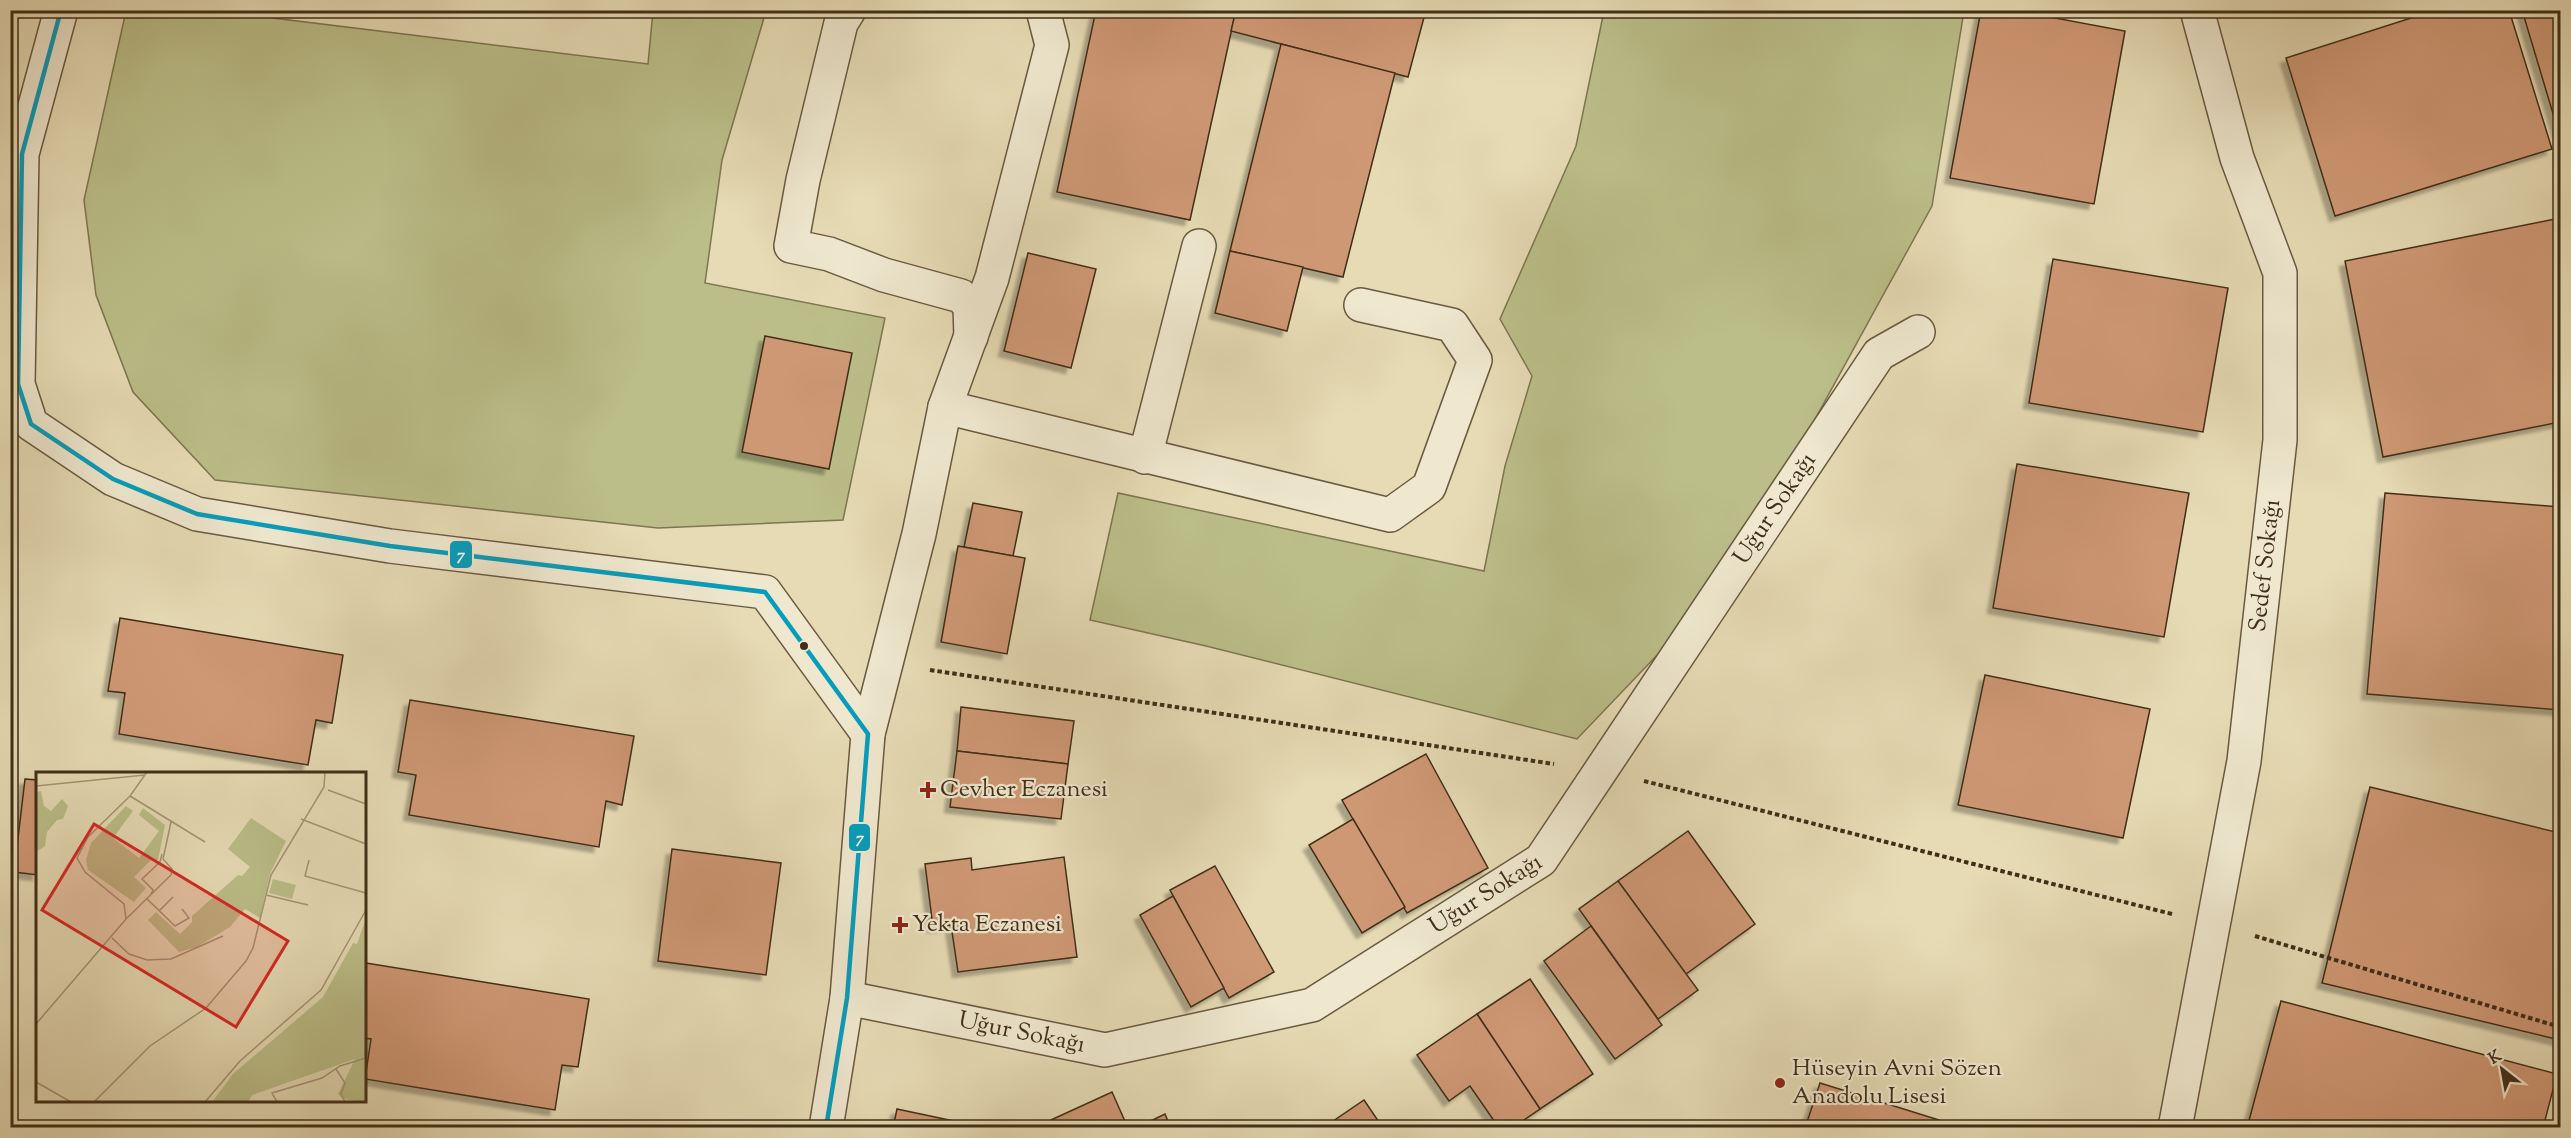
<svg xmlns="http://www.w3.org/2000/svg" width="2571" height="1138" viewBox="0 0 2571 1138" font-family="'Sorts Mill Goudy',serif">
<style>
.green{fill:#bbbe89;stroke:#7e7651;stroke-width:1.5}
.building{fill:#cf9875;stroke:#412e19;stroke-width:1.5;filter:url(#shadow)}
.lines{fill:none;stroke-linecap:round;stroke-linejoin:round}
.minor-casing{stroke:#6a5940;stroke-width:36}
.path{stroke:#412e19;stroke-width:4;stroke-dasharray:4.5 3;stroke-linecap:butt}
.minor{stroke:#efe8cf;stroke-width:33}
.bus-1-casing{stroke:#efe8cf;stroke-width:9}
.bus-1{stroke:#069dbc;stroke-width:4.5}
.bus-dot{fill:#412e19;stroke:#efe8cf;stroke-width:2}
.poi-dot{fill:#8f2418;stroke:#efe8cf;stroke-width:2}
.labels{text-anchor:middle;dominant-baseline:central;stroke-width:4.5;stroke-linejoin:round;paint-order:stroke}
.street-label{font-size:24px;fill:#412e19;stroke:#efe8cf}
.poi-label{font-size:24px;fill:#412e19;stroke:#efe8cf;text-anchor:start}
.inset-road{fill:none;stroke:#a49677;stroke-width:1.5}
.view{fill:#d62828;fill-opacity:0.15;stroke:#d62828;stroke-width:3}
.inset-edge{fill:none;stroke:#412e19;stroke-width:3}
.line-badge{stroke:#efe8cf;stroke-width:2}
.badge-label{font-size:16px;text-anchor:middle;font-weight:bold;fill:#fff}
</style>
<defs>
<filter id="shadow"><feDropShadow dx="-5.5" dy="5.5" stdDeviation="1.5" flood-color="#0004"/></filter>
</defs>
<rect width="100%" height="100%" fill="#e6dbb5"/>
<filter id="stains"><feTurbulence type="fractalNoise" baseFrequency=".00333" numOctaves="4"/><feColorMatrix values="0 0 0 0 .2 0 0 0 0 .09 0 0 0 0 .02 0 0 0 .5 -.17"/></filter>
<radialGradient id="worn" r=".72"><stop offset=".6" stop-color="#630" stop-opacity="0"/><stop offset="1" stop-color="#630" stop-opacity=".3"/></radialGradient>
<g class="green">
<path d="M126,11H273V18L648,64L653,11H766L722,160L705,283L885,318L843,520L658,528L215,480L133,392L96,295L84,200Z"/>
<path d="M1604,11H1964L1932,206L1724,585L1577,739L1206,646L1090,620L1118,493L1484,571L1505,466L1532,376L1500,319L1576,146Z"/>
</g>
<g class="building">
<path d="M1096,10H1236L1190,220L1057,192Z"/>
<path d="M1236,10H1426L1408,77L1231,31Z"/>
<path d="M1981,10H2012L2125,31L2094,204L1950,178Z"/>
<path d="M2436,10H2509L2552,149L2335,216L2286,58Z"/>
<path d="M2522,10H2560V137Z"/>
<path d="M1281,44L1395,73L1343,277L1230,251Z"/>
<path d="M2560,218V422L2383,457L2345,261Z"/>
<path d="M1230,251L1303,267L1287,331L1215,313Z"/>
<path d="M1028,253L1096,269L1071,368L1004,351Z"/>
<path d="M2053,259L2228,288L2203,432L2029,403Z"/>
<path d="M765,336L852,353L829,469L742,452Z"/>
<path d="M2017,464L2189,493L2164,637L1993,608Z"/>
<path d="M2385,493L2560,507V710L2367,694Z"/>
<path d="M973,503L1022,512L1013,556L964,547Z"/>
<path d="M958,546L1025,558L1007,654L941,642Z"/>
<path d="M120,618L343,655L332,723L316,720L308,765L119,734L125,693L108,691Z"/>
<path d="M1985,675L2150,709L2123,838L1958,805Z"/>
<path d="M410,700L634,736L622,805L606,801L599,847L409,815L416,775L398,772Z"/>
<path d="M961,707L1074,721L1068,764L957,751Z"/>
<path d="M957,751L1068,764L1061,819L950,807Z"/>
<path d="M1426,754L1488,868L1407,913L1342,800Z"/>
<path d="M25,779L38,780V875L14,872Z"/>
<path d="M2370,787L2560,833V1040L2322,983Z"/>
<path d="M1353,819L1405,907L1362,933L1309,845Z"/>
<path d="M1688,831L1755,924L1686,974L1618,881Z"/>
<path d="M672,849L781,863L766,975L658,961Z"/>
<path d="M1064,857L1077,957L958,972L951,925L933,927L925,864L971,858L972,870Z"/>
<path d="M1215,866L1274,972L1229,998L1170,890Z"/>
<path d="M1618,881L1698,990L1658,1019L1579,909Z"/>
<path d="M1173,896L1224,988L1191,1007L1140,915Z"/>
<path d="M1591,926L1662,1025L1615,1059L1544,961Z"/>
<path d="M366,963L589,999L578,1067L562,1065L555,1110L365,1079L371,1039L364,1038Z"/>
<path d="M1530,979L1593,1074L1540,1109L1477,1014Z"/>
<path d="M2281,1001L2557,1074L2543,1128H2247Z"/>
<path d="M1477,1014L1540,1109L1512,1128H1499L1470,1086L1449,1101L1417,1055Z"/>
<path d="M1820,1083L1939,1120L1937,1128H1805Z"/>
<path d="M1112,1092L1128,1128H1054L1051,1120Z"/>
<path d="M1364,1100L1383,1128H1323Z"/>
<path d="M897,1109L987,1128H893Z"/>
<path d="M1165,1114L1171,1128H1136Z"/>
</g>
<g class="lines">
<g class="minor-casing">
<g id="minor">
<path d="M61,10L22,154L18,384L31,424L113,479L197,514L390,546L765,592L868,734L847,998L826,1128"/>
<path d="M849,10L841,23L803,180L791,246L829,254L884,275L961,296L970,306L971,337"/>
<path d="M945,407L1390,515L1429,487L1475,360L1452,325L1361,305"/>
<path d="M1145,457L1199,246"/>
<path d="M868,734L919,534L945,407L992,278L1052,45L1043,10"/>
<path id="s1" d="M847,998L1105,1050L1312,1005L1541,860L1879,354L1918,332"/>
<path id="s2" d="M2175,1128L2244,761L2280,440V273L2237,158L2197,10"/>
</g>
</g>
<g class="path">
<path d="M930,670L1554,764"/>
<path d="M1644,781L2172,914"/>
<path d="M2255,936L2560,1027"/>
</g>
<use href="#minor" class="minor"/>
<g class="bus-1-casing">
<path id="bus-1" d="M61,10L22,154L18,384L31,424L113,479L197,514L390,546L765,592L868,734L847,998L826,1128"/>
</g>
<use href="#bus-1" class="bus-1"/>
</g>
<circle class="bus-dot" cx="804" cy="646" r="5"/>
<g class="poi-dot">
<path d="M925 781h6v6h6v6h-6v6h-6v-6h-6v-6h6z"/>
<path d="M897 916h6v6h6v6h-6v6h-6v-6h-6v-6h6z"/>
<circle cx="1780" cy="1083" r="6"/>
</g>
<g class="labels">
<g class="street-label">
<text stroke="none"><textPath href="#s1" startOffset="1168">Uğur Sokağı</textPath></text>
<text stroke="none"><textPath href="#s2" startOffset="570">Sedef Sokağı</textPath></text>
<text stroke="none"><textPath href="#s1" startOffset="681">Uğur Sokağı</textPath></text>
<text stroke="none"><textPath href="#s1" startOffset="178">Uğur Sokağı</textPath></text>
</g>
<g class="poi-label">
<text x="940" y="790">Cevher Eczanesi</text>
<text x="912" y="925">Yekta Eczanesi</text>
<text x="1792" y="1069">Hüseyin Avni Sözen<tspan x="1792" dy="28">Anadolu Lisesi</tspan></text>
</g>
</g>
<g transform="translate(36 772)">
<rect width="330" height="330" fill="#e6dbb5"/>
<path d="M5,19L8,34L15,39L26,27L32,34L27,47L21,48L11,60L9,74L0,80V20ZM90,34L97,39L77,66L103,86L123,59L103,43L107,36L129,53L122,88H115L98,105L110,116L98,130L52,98L50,88L55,71ZM215,46L250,69L234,102L224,146L209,137L194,155L161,175L143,180L112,148L120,140L144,162L156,150V144L202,103L206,104L214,95L192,77ZM237,107L260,113L256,127L233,121ZM330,146L329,330L307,327L302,322L319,287L216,323L212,330H176L197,302L287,225L317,171L321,172Z" fill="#bbbe89"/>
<path class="inset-road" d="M0,14L109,3M292,18L330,32M94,24L169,70M265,47L330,72M273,88L269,104L330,121M115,122L117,118L106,107L124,90L126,82M230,123L272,133M110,126L139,154L153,146L146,137M123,139L137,125M90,147L135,103L136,97L127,87L135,50M76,166L93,182L111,188L135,187L187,164M0,252L90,147L88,132L49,100L41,86L52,65L94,24L111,0M300,297L309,311L305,322L309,330M0,310L35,330M58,330L114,274L170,236L210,189L217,176L235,103L288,15L289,0M169,330L204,289L285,218L330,138M241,330L236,321L286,306L304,294L330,286"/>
<path class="view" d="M58,52L252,169L200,255L6,138Z"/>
<rect width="330" height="330" class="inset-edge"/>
</g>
<g class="line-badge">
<rect x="449" y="540" width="24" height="29" rx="6" fill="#069dbc"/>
<rect x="848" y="823" width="23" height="29" rx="6" fill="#069dbc"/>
</g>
<g class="badge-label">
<text x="461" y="560">7</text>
<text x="860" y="843">7</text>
</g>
<rect width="2571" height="1138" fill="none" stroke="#e6dbb5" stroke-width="36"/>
<rect x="12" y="12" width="2547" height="1114" fill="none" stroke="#412e19" stroke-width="3"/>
<rect x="18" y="18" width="2535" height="1102" fill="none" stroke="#412e19" stroke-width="1.5"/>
<g transform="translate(2502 1069) rotate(329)" stroke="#efe8cf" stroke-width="4.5" paint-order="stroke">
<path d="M0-4.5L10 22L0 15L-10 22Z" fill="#412e19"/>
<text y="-9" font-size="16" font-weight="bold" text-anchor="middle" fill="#412e19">K</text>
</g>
<rect width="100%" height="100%" filter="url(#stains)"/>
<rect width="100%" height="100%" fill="url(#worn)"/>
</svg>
